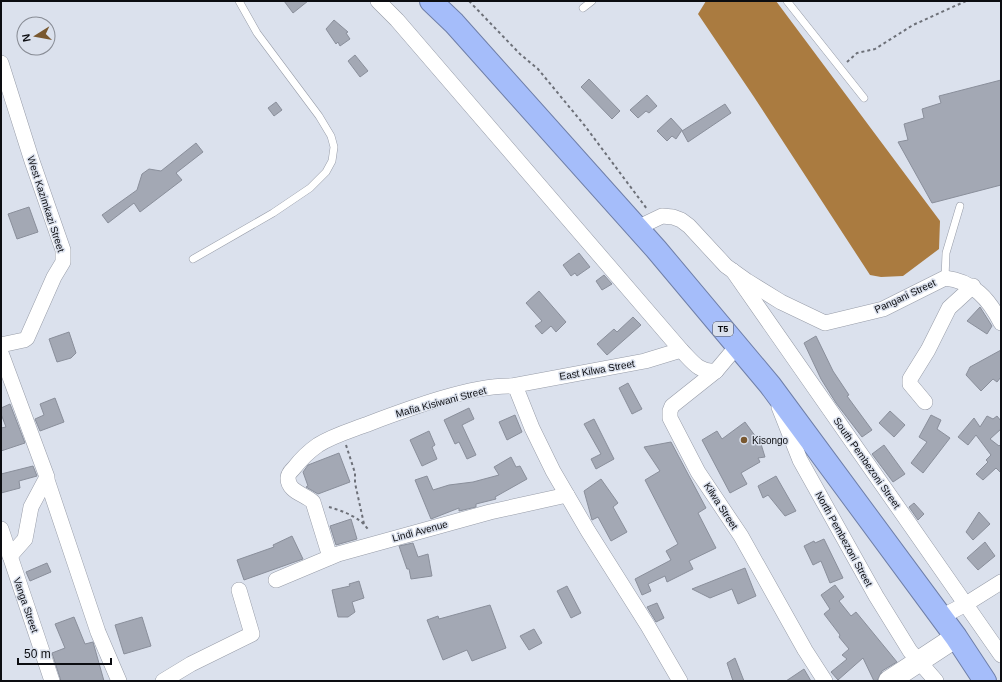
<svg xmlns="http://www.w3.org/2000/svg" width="1002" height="682" viewBox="0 0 1002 682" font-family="Helvetica,sans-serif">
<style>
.water{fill:#aa7b40}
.building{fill:#a3a8b4;stroke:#8a8f9b}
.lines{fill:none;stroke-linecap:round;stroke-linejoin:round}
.lane-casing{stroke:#979ca8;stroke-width:8}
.street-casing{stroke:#979ca8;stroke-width:16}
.secondary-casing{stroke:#979ca8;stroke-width:22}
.highway-casing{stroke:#6f7fa8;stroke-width:24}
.path{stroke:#6d7078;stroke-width:2;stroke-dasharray:3 3;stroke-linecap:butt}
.lane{stroke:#fff;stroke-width:7}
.street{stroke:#fff;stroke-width:15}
.secondary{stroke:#fff;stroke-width:21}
.highway{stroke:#a5bdfa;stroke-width:22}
.poi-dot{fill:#79582f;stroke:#dbe1ed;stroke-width:1.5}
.labels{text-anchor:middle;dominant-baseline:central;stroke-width:3;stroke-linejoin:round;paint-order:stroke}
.shield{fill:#dbe1ed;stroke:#4a4d53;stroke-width:1}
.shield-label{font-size:9px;font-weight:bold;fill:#0c0d11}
.street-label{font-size:10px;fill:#0c0d11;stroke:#dbe1ed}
.poi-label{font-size:10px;fill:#0c0d11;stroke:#dbe1ed;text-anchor:start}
</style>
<rect width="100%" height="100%" fill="#dbe1ed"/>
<path class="water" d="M706,1H776L940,221L939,249L903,276L881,277L870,275L754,97L698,14Z"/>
<g class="building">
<path d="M284,1H308L293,13Z"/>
<path d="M334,20L348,32L346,33L350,39L340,46L338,42L336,44L326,29Z"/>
<path d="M355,55L368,71L360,77L348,61Z"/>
<path d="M589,79L620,111L612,119L581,87Z"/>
<path d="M1001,80V185L932,203L898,142L908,140L904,124L924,118L922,109L941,103L939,96Z"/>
<path d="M647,95L657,106L649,113L646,111L638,118L630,110Z"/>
<path d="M276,102L282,110L274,116L268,108Z"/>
<path d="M725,104L731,113L688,142L682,131Z"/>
<path d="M671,118L682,130L676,139L672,136L667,141L657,131Z"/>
<path d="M196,143L203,152L176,173L182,180L140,212L134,203L108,223L102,215L137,190L142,174L149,169L161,171Z"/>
<path d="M29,207L38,232L17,239L8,214Z"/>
<path d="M579,253L590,267L577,276L575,273L571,276L563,265Z"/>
<path d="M604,275L612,284L602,290L596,281Z"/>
<path d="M539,291L566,322L556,332L551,326L542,334L535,326L542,321L526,303Z"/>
<path d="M980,307L992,326L987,334L967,321Z"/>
<path d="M633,317L641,325L607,355L597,344L614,329L617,332Z"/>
<path d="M69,332L76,353L71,358L57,362L49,339Z"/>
<path d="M816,336L833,371L849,395L847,396L872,430L862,437L836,403L821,379L804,343Z"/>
<path d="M1001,350V377L997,382L993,379L981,391L966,375L970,367Z"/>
<path d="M628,383L642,409L632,414L619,388Z"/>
<path d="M55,398L64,422L40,431L35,419L44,415L40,404Z"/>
<path d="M10,404L25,443L1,451V428L6,427L1,414V408Z"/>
<path d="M469,408L474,419L462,425L476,455L467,459L459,442L455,444L444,420Z"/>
<path d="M890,411L905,425L894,437L879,423Z"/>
<path d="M515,415L522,432L507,440L499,422Z"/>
<path d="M931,415L941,420L937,429L950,438L923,473L911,463L927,442L919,437Z"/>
<path d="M987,416L993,419L997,416L1001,421V429L990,439L999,446L1001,444V473L996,468L983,480L976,474L988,462L986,460L991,455L976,435L968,445L958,437L974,418L980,427Z"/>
<path d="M594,419L614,459L596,469L591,459L601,454L584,424Z"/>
<path d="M745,422L761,444L765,457L758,458L760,462L741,473L747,484L730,493L702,440L717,431L722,439Z"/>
<path d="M429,431L435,445L432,447L437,459L422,466L410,440Z"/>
<path d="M671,442L706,508L698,513L716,548L689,561L693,569L667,582L665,576L648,584L651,591L642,595L635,579L671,560L666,551L678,544L645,480L660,471L644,447Z"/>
<path d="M884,445L905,474L893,482L872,454Z"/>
<path d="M339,453L350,482L318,494L306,487L308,486L303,472L308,465Z"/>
<path d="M511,457L516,467L520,466L527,479L495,497L496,499L476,504V507L459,511V508L431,519L415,480L427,476L433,490L449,485L473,482L499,475L494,467Z"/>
<path d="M33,466L37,476L19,481L20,488L1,493V474Z"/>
<path d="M776,476L796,511L785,516L768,495L763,498L758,486Z"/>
<path d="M601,479L618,503L613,507L627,532L611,541L598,517L592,520L584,491Z"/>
<path d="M914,503L924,514L918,520L909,507Z"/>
<path d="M979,512L990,524L973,540L966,532Z"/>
<path d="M351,519L357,539L336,545L330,526Z"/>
<path d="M292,536L303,559L244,580L237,560L274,547L273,545Z"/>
<path d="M824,539L843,578L830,583L821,561L813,565L804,546L814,541L815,543Z"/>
<path d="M985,542L995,556L978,570L967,558Z"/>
<path d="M413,543L418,557L428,554L432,576L411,579L409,569H407L399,546Z"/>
<path d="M47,563L51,572L30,581L26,572Z"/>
<path d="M745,568L756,596L738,604L732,589L710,598L692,589Z"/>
<path d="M359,581L364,598L352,602L355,612L348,617H338L332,590L350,586L349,584Z"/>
<path d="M835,585L844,597L839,601L851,616L856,612L897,662L882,671L877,681H874L863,658L838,680L831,672L847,659L842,655L849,649L839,637L840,635L824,614L830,609L821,595Z"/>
<path d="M567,586L581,613L571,618L557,591Z"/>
<path d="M657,603L664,618L656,622L647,607Z"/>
<path d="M490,605L506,648L472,661L467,650L443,660L427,620L438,616L439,619Z"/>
<path d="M74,617L85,644L93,642L104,681H61L52,653L65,648L55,624Z"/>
<path d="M142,617L151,646L124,654L115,625Z"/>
<path d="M534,629L542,643L529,650L520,636Z"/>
<path d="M735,658L744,681H733L727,663Z"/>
<path d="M804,669L811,681H786Z"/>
</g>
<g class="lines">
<g class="lane-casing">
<g id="lane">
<path d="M787,1L864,98"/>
<path d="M583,8L592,1"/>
<path d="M193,259L273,213L310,188L326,172L332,161L334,147L331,136L319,116L257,33L239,1"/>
<path d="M945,278L946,253L960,206"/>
</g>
</g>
<g class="street-casing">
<g id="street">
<path d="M378,1L397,20L681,350C692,361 699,373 716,371"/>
<path d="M1,63L32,161L63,250V262L54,277L27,338L24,340L1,345"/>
<path d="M637,228L662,216L673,217L681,220L689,226L726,266L747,281L781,302L825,323L883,309L945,278C973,281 989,299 1001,323"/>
<path d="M733,271L1001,655"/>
<path d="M737,346L716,371L672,406L670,411V418L698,472L741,536L805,650L825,681"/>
<path d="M1,353L47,477L31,507L25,539L10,556"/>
<path d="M511,386L645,361L681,350"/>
<path d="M925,402L910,384V379L928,350L949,308L973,286"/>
<path d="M779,407L800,460L876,596L910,651L936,681"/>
<path d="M47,480L98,632L119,681"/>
<path d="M1,529L52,681"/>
<path d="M330,557L313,502C305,494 288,492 288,478C288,474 291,471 294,468C301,459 308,452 318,445C332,436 349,431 365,425C405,410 470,385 511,386L516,388L532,428L553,471L588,531L648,626L680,681"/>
<path d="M276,580L338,554L490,512L567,495"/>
<path d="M941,617L966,604L1001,582"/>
<path d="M163,681L191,664L252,634L239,590"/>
</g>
</g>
<g class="secondary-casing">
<path id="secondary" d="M889,681L956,637"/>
</g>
<g class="highway-casing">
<path id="highway" d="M431,1L454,23L656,249L770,385L956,637L985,681"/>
</g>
<g class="path">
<path d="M469,1L520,54L538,69L585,126L647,209"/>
<path d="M847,62L857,53L875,49L913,25L966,1"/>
<path d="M346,445L355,473V483L364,524"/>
<path d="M329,507C343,511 362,518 369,531"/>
</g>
<use href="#lane" class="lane"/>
<use href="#street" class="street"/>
<use href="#secondary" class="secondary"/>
<use href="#highway" class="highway"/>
</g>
<circle class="poi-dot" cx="744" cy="440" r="4"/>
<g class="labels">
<rect class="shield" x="713" y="322" width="20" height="14" rx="3"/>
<g class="shield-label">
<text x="723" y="329">T5</text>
</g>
<g class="street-label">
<text transform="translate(46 204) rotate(72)">West Kazimkazi Street</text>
<text transform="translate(905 296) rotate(-25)">Pangani Street</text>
<text transform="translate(597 370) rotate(-10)">East Kilwa Street</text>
<text transform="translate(441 402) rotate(-15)">Mafia Kisiwani Street</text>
<text transform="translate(867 463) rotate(55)">South Pembezoni Street</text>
<text transform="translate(721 506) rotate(57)">Kilwa Street</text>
<text transform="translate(420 531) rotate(-15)">Lindi Avenue</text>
<text transform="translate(844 539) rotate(61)">North Pembezoni Street</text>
<text transform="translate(26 605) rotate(71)">Vanga Street</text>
</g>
<g class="poi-label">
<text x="752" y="440">Kisongo</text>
</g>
</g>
<rect width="1002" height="682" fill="none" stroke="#0c0d11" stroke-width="4"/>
<g transform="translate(36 36) rotate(259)"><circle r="19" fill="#dbe1ed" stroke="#888c95"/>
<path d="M0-3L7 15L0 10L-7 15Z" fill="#79582f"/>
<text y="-6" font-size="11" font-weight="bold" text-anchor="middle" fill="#0c0d11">N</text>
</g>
<path d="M18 658v6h93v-6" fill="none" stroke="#0c0d11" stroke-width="2"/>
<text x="24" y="658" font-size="12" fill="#0c0d11" stroke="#dbe1ed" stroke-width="3" paint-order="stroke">50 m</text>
</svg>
